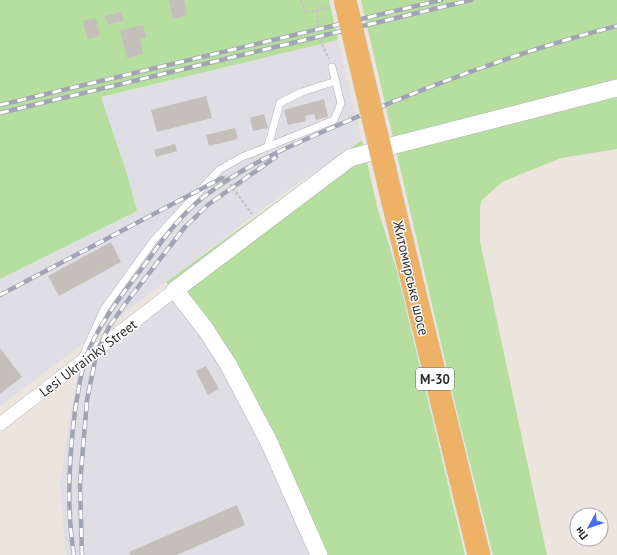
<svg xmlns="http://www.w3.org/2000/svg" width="617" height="555" viewBox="0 0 617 555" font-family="'PT Sans',sans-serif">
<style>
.industrial{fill:#e0dee5}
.green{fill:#b6de9e}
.building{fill:#c4bfba}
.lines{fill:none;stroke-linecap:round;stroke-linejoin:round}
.service-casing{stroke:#aeb1ba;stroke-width:8}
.minor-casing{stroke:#aeb1ba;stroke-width:14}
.tertiary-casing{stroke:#aeb1ba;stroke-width:18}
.trunk-casing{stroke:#c4c4c4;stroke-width:23}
.path{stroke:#c4c4c4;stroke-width:2.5;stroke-dasharray:3 2;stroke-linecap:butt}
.service{stroke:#fff;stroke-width:7}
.minor{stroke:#fff;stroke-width:13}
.tertiary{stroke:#fff;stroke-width:17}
.trunk{stroke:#edb265;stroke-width:22}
.rail-casing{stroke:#a1a4b4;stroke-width:4.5}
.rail{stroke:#fff;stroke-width:3;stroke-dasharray:9;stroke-linecap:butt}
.trunk-bridge-casing{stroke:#c4c4c4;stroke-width:23;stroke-linecap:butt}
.trunk-bridge{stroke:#edb265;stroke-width:22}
.labels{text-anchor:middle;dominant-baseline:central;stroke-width:3;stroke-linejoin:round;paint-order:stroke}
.shield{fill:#fff;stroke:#6b6b6b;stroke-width:1}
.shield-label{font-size:13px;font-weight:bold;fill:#2b2b2b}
.street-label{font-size:14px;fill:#2b2b2b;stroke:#fff}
</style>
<rect width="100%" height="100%" fill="#ece5de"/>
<g class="industrial">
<path d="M338,40L362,140L283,194L0,406V279L137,211L127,174L101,98Z"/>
<path d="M175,290L206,330L319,555H66L60,484L78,365Z"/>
</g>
<g class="green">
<path d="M0,0H329L338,40L101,97L127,174L137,211L0,279Z"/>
<path d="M361,0H617V149L561,158L502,182L482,200L480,206V241L547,555H493L457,412Z"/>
<path d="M362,140L377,206L397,271L465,555H319L269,442L180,298L166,282Z"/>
</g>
<g class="building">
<path d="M169,0H184L187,15L173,19Z"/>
<path d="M121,12L124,20L108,25L105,16Z"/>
<path d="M96,18L100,36L87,39L83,21Z"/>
<path d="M143,25L146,37L140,39L143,54L127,58L120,30Z"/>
<path d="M206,96L212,118L157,132L151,110Z"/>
<path d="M324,99L328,117L316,120L314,114L305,116L306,121L288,125L284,110Z"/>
<path d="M264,114L268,128L253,131L250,118Z"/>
<path d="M235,128L238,139L209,146L206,135Z"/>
<path d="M175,144L177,151L156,157L154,150Z"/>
<path d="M111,242L121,262L59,296L48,276Z"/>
<path d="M0,348L22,377L0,394Z"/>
<path d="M206,366L219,389L208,395L196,371Z"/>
<path d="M237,505L245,525L177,555H131L129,552Z"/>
</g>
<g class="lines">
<g class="service-casing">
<g id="service">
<path d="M268,146L280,103L302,92L336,81"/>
<path d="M81,360L104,309L154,240L219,170L242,157L334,120L341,103L332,67"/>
</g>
</g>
<g class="minor-casing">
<path id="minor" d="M0,424L175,290"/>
</g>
<g class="tertiary-casing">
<path id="tertiary" d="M319,555L269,442L228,364L206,330L175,290L350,158L395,145L617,88"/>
</g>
<g class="trunk-casing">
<path id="trunk" d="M393,203L479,555"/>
</g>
<g class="path">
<path d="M301,0L306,13L329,7"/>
<path d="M317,10L319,38L329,59"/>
<path d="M224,176L252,214"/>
</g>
<use href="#service" class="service"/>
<use href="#minor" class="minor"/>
<use href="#tertiary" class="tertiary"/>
<use href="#trunk" class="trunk"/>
<g class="rail-casing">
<g id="rail">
<path d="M0,105L441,0"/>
<path d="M0,113L471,0"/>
<path d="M0,295L222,178"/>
<path d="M74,555C66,507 69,458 75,411C78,394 80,376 85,360C96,326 125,291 146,263C163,239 181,214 205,196C250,161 300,142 352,119C438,82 526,49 617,26"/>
<path d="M82,555L80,484L87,400L97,351L109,327L125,304L185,227L209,204L276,157"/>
</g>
</g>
<use href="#rail" class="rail"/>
<g class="trunk-bridge-casing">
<path id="trunk-bridge" d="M345,0L393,203"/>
</g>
<use href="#trunk-bridge" class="trunk-bridge"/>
</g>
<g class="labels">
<rect class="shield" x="416" y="368" width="38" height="22" rx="3"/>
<g class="shield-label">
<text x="435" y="379">М-30</text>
</g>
<g class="street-label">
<text transform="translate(411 278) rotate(77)">Житомирське шосе</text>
<text transform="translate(88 358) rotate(-37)">Lesi Ukrainky Street</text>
</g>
</g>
<g transform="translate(589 527) rotate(230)"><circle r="19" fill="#ffffff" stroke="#aaaaaa"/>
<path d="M0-3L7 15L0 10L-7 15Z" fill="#4a6ded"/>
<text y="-6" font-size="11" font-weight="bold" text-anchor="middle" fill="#2b2b2b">Пн</text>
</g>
</svg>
